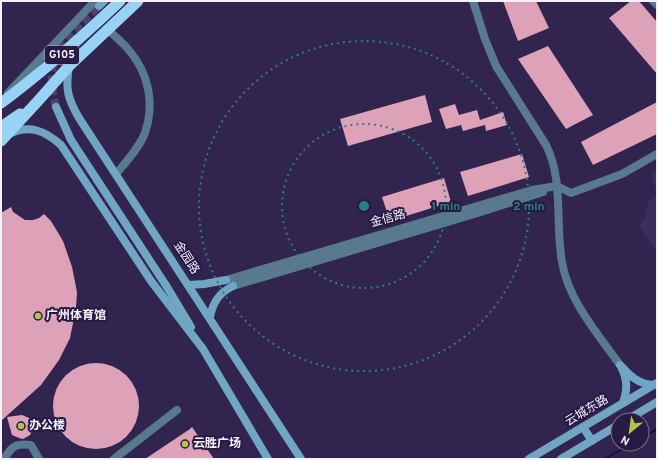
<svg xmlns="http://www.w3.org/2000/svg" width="658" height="460" viewBox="0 0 658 460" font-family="Overpass,'Noto Sans SC',sans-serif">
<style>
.built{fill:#3b2d5f}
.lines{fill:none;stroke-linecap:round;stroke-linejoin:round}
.stream{stroke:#200645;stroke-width:2}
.building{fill:#dea2b8}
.secondary-tunnel{stroke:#4e4369;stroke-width:8;stroke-dasharray:8 4;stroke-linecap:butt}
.minor{stroke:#597a8e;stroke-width:8}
.tertiary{stroke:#597a8e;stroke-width:8}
.secondary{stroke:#70a5c4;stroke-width:8}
.trunk{stroke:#98d3f6;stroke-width:11}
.ring{fill:none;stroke:#26827c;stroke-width:2;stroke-dasharray:2 4}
.poi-dot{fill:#b5c249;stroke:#271a44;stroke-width:1.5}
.labels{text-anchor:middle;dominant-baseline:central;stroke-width:4;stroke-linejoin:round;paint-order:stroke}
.shield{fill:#271a44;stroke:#b6b1c6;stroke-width:1}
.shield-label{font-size:11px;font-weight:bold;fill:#f4f2fd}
.street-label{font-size:12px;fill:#f4f2fd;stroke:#271a44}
.poi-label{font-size:12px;font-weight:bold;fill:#f4f2fd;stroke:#271a44;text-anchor:start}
.centre{fill:#26827c;stroke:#271a44;stroke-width:2}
.ring-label{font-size:12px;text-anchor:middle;font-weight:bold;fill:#26827c;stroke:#271a44;stroke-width:4;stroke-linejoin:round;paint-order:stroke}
</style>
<rect width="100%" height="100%" fill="#31244f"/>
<path class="built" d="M657,170V253L639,226L645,217L649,201L657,195L651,174Z"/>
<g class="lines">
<g class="stream">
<path d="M642,438L657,429"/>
<path d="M605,459L631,444"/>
</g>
</g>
<g class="building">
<path d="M503,1H536L549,28L518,41Z"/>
<path d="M631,1H639L657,22V74L609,18Z"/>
<path d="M548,46L593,115L566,129L518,59Z"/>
<path d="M425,95L432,122L348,146L340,119Z"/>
<path d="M657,102V134L593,165L581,142Z"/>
<path d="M455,104L459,115L477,110L480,120L503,112L507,125L486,131L485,125L463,131L461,125L446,129L439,109Z"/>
<path d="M522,154L529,177L468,196L460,172Z"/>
<path d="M444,178L451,202L390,221L382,197Z"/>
<path d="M11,207L13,212L25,220H33L39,218L44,214L51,221L63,241L72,267L77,292L76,308L70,338L59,360L41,385L1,421V213Z"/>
<circle cx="96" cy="406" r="43"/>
<path d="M22,415L29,418L31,421L33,428L30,435L23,439L19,438L12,435L7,417Z"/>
<path d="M192,427L214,459H145L190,429Z"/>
</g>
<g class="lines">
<path class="secondary-tunnel" d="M56,107C42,53 64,42 99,6"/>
<g class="minor">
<path d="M653,1L657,5"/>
<path d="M108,30C115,36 122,42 128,49C149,73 155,104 145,133C139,148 126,162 116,174"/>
<path d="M8,93L95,1"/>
<path d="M4,459C12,446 16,443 31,445L39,459"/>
<path d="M114,459L177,410"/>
</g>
<g class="tertiary">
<path d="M473,1L485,39L496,66L546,145C564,180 555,224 562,262C568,300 598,334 620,365"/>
<path d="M557,186L571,193L622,174L657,154"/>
<path d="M226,280L532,190L557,186"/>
<path d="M233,286L481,212L543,192"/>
</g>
<g class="secondary">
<path d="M99,6L104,1"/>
<path d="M69,67C65,89 68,99 79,118L301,459"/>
<path d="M56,107L71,140L167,287L191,327"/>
<path d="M9,134C30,124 45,131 61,145L151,281L203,349L268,459"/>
<path d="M189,285L204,284L226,280"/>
<path d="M210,317C213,302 219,293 233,286"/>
<path d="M620,365C630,376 638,384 654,385"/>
<path d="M622,369C628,381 627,391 623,403"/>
<path d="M627,420L657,402"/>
<path d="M583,427L592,441"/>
<path d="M529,459L657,383"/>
<path d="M561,459L618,425"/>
</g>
<g class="trunk">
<path d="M1,103C43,72 82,37 120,1"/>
<path d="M1,127L20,114"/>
<path d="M1,141L38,101L69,66L138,1"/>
</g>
</g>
<g class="ring">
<circle cx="364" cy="206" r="82"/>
<circle cx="364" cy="206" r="165"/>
</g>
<g class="poi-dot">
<circle cx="38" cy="316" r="4"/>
<circle cx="21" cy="426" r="4"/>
<circle cx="185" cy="444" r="4"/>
</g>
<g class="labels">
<rect class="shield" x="45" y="46" width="34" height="18" rx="3"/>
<g class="shield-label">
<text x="62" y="55">G105</text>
</g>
<g class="street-label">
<text transform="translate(388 219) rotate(-15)">金信路</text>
<text transform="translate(186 258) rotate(57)">金园路</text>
<text transform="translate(587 411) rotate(-31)">云城东路</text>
</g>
<g class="poi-label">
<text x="46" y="316">广州体育馆</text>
<text x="29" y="426">办公楼</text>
<text x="193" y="444">云胜广场</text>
</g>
</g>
<circle cx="364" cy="206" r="6" class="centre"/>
<g class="ring-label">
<text x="446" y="210">1 min</text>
<text x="529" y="210">2 min</text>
</g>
<rect width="658" height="460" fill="none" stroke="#f4f2fd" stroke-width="4"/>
<g transform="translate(630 432) rotate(209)"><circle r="19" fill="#271a44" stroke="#79708e"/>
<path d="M0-3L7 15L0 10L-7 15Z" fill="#b5c249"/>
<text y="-6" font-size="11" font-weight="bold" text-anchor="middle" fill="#f4f2fd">N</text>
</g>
</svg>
